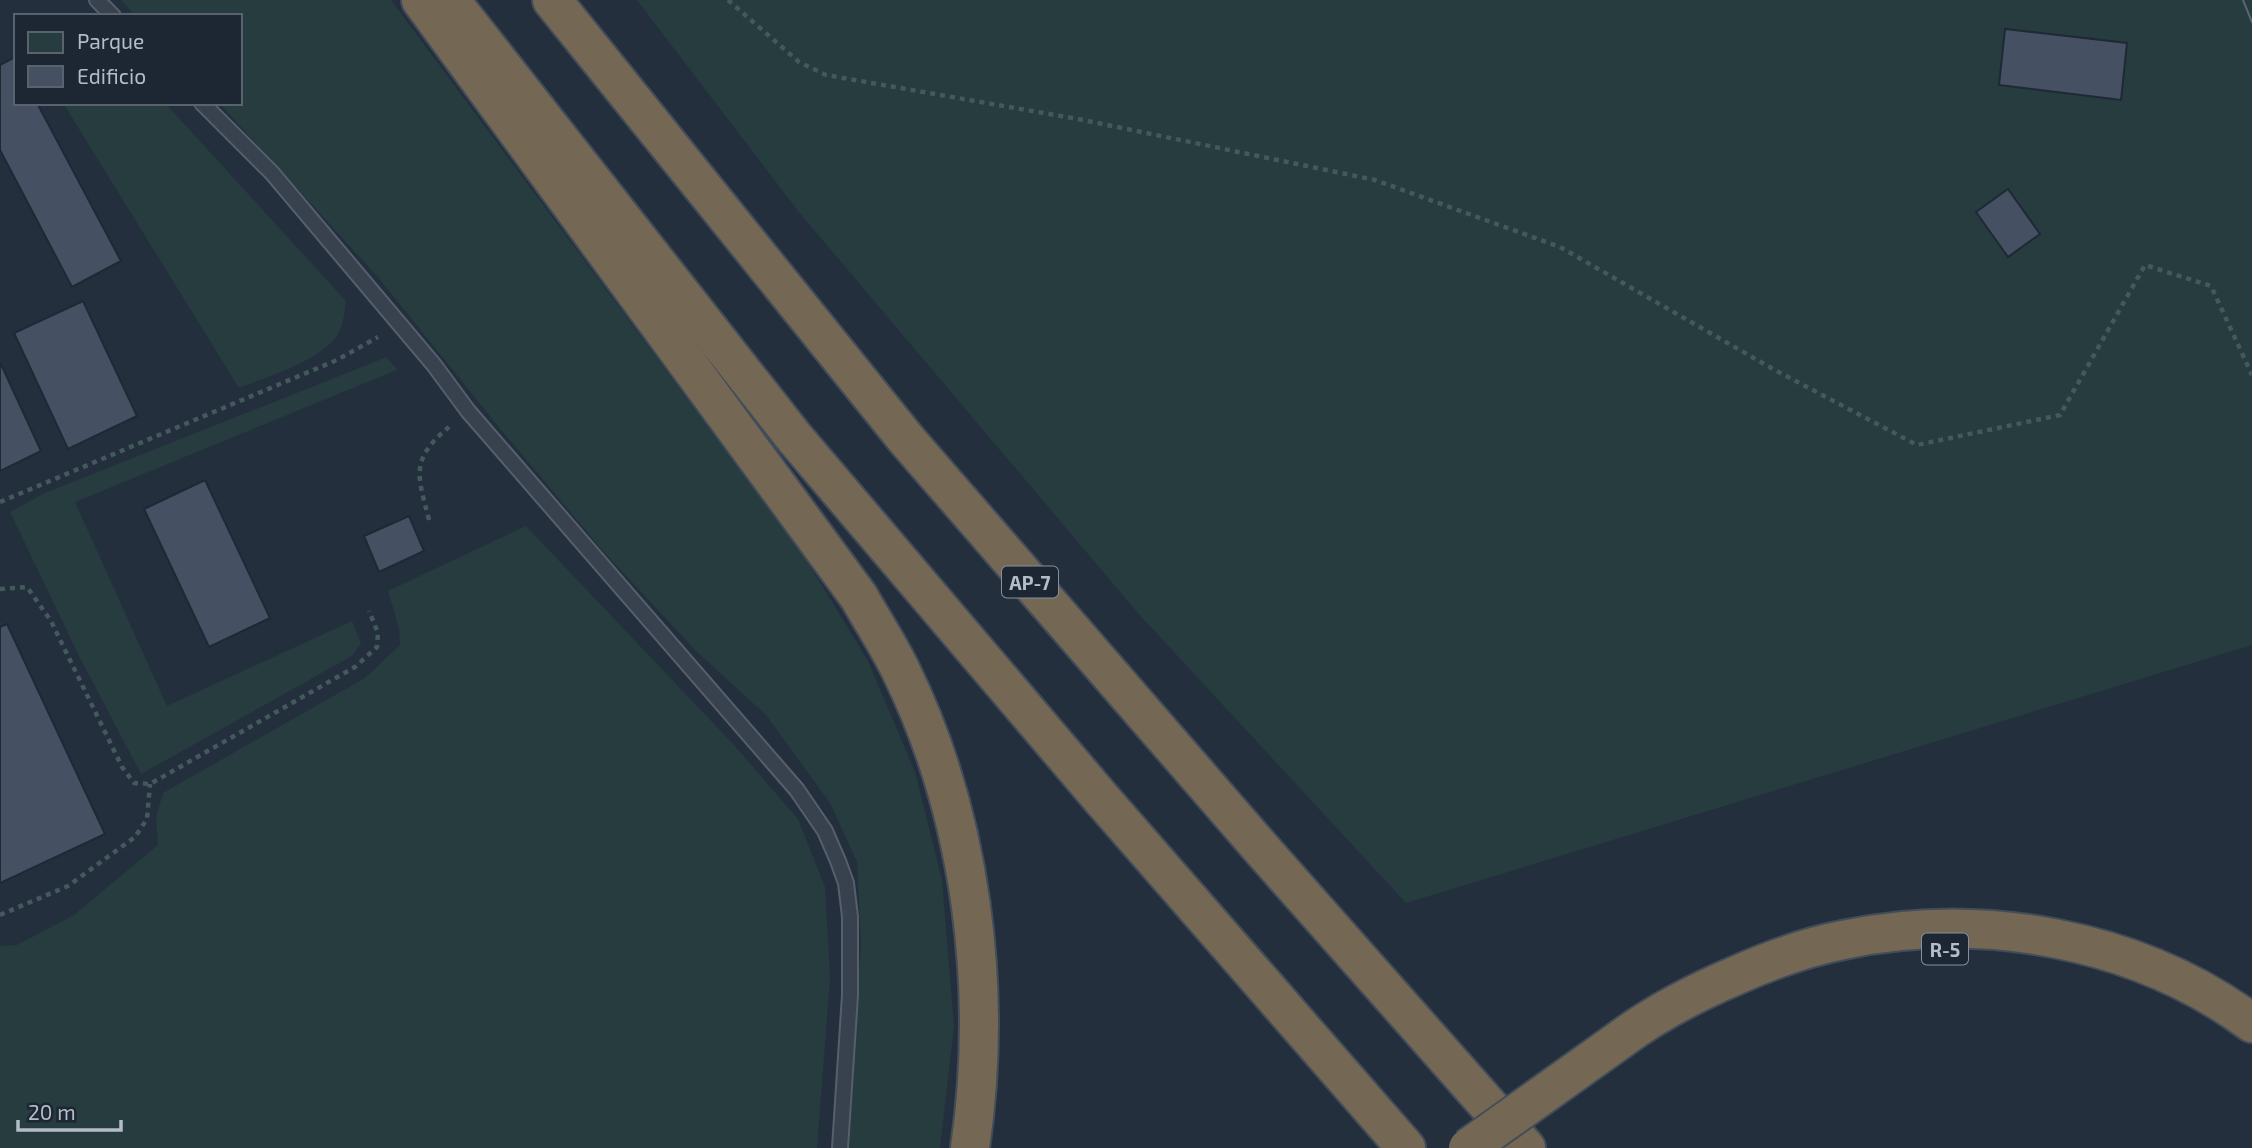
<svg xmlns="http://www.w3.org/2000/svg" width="2252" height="1148" viewBox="0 0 2252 1148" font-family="'Exo 2',sans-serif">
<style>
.green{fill:#263c3f}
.building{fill:#455162;stroke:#1f2835;stroke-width:2}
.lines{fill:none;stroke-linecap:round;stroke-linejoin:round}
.lane-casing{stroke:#565f6c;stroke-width:18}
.highway-casing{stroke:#434c59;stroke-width:42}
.path{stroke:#44595c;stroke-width:4.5;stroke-dasharray:5 5;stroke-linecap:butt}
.lane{stroke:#38414e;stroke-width:14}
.highway{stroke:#746855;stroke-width:38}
.tram{stroke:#5a6575;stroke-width:2}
.highway-bridge-casing{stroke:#434c59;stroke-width:42;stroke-linecap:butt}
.highway-bridge{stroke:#746855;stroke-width:38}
.labels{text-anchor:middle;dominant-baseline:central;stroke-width:7;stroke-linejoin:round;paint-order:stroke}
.shield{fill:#1d2633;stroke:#878f9c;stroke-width:2}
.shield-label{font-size:19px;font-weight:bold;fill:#b4bcc9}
</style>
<rect width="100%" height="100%" fill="#242f3e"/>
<g class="green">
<path d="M121,0H391L804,556L868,661L915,772L942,880L954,1026L940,1148H849L861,942L857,862L830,803L766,715L696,651L604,552L497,425L377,276L219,103H240V16H136Z"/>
<path d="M637,0H2252V645L1406,903L1137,612L798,211Z"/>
<path d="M63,103H165L346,301C344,315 343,332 332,342C308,365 269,376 239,388Z"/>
<path d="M387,357L397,370L75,502L167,706L352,621L361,643L352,656L141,774L80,658L10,512L45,493Z"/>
<path d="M526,526L734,745L798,819L825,887L830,978L817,1148H0V946L17,945L74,915L158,845L156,817L163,793L365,678L400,645L399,628L388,591Z"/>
</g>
<g class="building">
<path d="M2005,29L2127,43L2121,100L1999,85Z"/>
<path d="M13,58L16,63V103H37L121,261L72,287L0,150V65Z"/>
<path d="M2008,189L2040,234L2008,257L1976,212Z"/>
<path d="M83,301L137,416L68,449L14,333Z"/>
<path d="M0,362L41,451L0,471Z"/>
<path d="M205,480L270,618L209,647L144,509Z"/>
<path d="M409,516L424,551L379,572L364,536Z"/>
<path d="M7,624L105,834L0,883V627Z"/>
</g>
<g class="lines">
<g class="lane-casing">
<g id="lane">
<path d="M97,0L113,16"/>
<path d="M202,103L272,173L434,365L468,411L797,790L825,831L838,861L846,883L850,917V995L840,1148"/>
</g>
</g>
<g class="highway-casing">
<g id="highway">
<path d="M421,0L859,597C873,622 889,646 901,671C972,816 993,990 970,1148"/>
<path d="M450,0L793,436L1100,797L1406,1148"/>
<path d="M552,0L906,439L1259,846L1526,1148"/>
<path d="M1621,1039C1657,1012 1697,992 1737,975C1771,960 1806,947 1843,940C1982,911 2137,938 2252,1023"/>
</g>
</g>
<g class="path">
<path d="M728,0L799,62L826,75L1078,119L1375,180L1560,247L1773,369L1917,445L2060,415L2145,265L2211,286L2252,375"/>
<path d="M0,502L337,360L378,337"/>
<path d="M429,520C418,476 409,460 449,427"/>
<path d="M0,589L27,587L51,621L122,767L134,783L150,784L355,667L377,647L378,633L369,611"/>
<path d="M0,915L68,886L135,837L147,819L150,784"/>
</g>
<use href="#lane" class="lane"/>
<use href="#highway" class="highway"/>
<path class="tram" d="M2243,0L2252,22"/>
<g class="highway-bridge-casing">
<path id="highway-bridge" d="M1468,1148L1621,1039"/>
</g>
<use href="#highway-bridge" class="highway-bridge"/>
</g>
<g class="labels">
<g class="shield">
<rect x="1002" y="566.5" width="56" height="31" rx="5"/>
<rect x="1922" y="933.5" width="46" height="31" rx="5"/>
</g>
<g class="shield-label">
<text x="1030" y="582">AP-7</text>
<text x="1945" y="949">R-5</text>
</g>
</g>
<rect x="14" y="14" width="228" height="91" fill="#1d2633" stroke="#59626f" stroke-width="2"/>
<rect x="28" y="32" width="35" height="21" fill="#263c3f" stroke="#59626f" stroke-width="2"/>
<text x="77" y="49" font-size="21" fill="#b4bcc9">Parque</text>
<rect x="28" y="66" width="35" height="21" fill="#455162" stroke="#59626f" stroke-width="2"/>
<text x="77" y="84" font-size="21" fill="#b4bcc9">Edificio</text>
<path d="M18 1120v10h103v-10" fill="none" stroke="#b4bcc9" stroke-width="3.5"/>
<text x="28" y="1120" font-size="21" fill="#b4bcc9" stroke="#1d2633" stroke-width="5" paint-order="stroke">20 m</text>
</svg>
